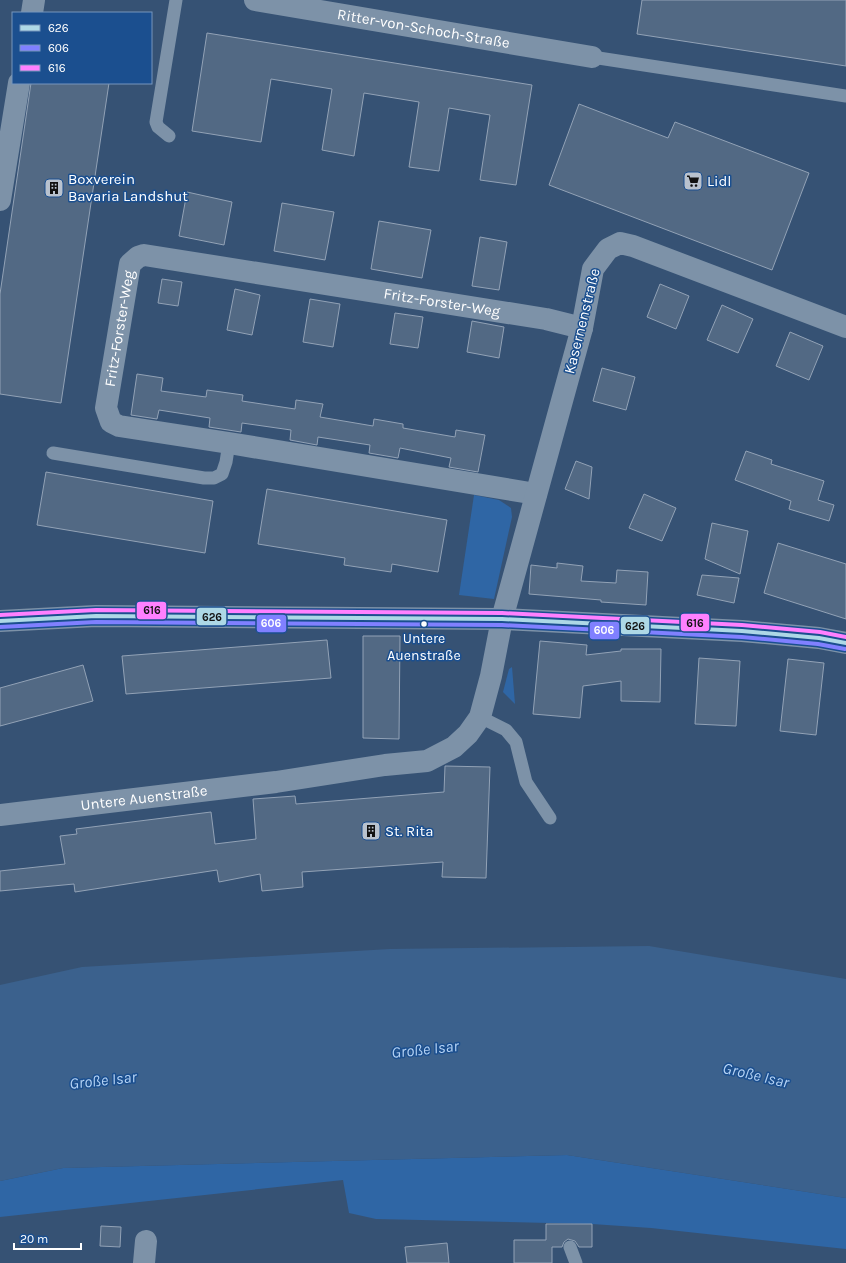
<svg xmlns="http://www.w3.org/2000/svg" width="846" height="1263" viewBox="0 0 846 1263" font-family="Karla,sans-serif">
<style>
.green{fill:#2f66a5}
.water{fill:#3b618d}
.building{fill:#526984;stroke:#92a2b6}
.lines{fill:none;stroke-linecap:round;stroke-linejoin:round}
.lane{stroke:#7d92a8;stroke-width:13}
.street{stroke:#7d92a8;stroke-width:22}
.bus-1-casing{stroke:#1b4f8f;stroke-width:7}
.bus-2-casing{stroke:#1b4f8f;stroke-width:7}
.bus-3-casing{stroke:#1b4f8f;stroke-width:7}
.bus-1{stroke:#add8e6;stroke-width:4}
.bus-2{stroke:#8080ff;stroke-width:4}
.bus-3{stroke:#ff80ff;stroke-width:4}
.bus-dot{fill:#fff;stroke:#1b4f8f;stroke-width:1.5}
.labels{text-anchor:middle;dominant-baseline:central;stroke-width:3;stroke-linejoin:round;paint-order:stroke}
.bus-label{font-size:14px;fill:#fff;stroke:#1b4f8f}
.street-label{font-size:15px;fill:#fff;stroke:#1b4f8f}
.poi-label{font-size:15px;fill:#fff;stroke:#1b4f8f;text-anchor:start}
.water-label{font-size:16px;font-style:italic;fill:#b5d3f5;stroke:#1b4f8f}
.line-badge{stroke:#1b4f8f;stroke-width:1.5}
.badge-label{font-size:11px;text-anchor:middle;font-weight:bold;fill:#fff}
.pale-badge-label{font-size:11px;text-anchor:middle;font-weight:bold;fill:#111}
</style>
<rect width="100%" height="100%" fill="#365274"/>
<g class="green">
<path d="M474,495L499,500L511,508L512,517L494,599L459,595Z"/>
<path d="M512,667L515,704L503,692L509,669Z"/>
<path d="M567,1155L846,1198V1249L651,1228L592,1224L376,1219L349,1213L343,1180L0,1217V1181L63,1168Z"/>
</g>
<path class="water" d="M649,946L846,979V1198L567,1155L63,1168L0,1181V985L82,967L390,949Z"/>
<g class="building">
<path d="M642,0H846V66L637,34Z"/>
<path d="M207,33L532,85L516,185L480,180L490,115L449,108L439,171L409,167L419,102L364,93L354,156L322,150L332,89L271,79L261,142L192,131Z"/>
<path d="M31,83H109L61,403L0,394V294Z"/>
<path d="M579,104L668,138L675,122L809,173L772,270L549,185Z"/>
<path d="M187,192L232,202L224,245L179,236Z"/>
<path d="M282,203L334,212L325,260L274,251Z"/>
<path d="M379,221L431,230L422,278L371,269Z"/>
<path d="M480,237L507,242L499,290L472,286Z"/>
<path d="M162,279L182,282L178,306L158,303Z"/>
<path d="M660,284L689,296L676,329L647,317Z"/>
<path d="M235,289L260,295L252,335L227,330Z"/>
<path d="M310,299L340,304L333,347L303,342Z"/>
<path d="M722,305L753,319L738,353L707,340Z"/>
<path d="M395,313L423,317L418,348L390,344Z"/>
<path d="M472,321L504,327L499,358L467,352Z"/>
<path d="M790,332L823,346L809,380L776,366Z"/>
<path d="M602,368L635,377L626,410L593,401Z"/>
<path d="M137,374L163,378L161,391L206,397L207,390L243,395L242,401L295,409L296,400L323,404L320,417L373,426L374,419L403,424V428L455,437L456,430L485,435L478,472L449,467L451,458L400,448L398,458L369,453L370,445L318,437L317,445L290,440L291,430L242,423L241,432L209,427L210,418L159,410L157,419L131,415Z"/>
<path d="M746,451L772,460L771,464L824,481L818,500L834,505L829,521L789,509L791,501L735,480Z"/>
<path d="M576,461L592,467L589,499L565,489Z"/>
<path d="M46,472L213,501L205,553L37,525Z"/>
<path d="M267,489L447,520L438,572L392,564L391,572L344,565L345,558L258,544Z"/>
<path d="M644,494L676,508L662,541L629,528Z"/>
<path d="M712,523L748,531L740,574L705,559Z"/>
<path d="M778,543L846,564V619L764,593Z"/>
<path d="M557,563L583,566L581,581L616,583L617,570L648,572L646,605L601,602V600L529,594L531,565L557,568Z"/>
<path d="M702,575L739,578L734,603L697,595Z"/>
<path d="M363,636H400L399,739L363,738Z"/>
<path d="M327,640L331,678L126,694L122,656Z"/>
<path d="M540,641L587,645L586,655L621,651V649H661L660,702L621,701V681L583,686L580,718L533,714Z"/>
<path d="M699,658L740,661L736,726L695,724Z"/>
<path d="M788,659L824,663L816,735L780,731Z"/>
<path d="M83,665L93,701L0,726V688Z"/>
<path d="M445,766L490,767L486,878L442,877L443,862L302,872L303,887L262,891L260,874L219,882L217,870L75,892L74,884L0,891V871L65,864L60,836L77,834L76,829L211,812L215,844L256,839L253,799L295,796L296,804L444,792Z"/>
<path d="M546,1224H592V1247H579L575,1241L568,1239L564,1242L562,1247H552V1263H514V1240H546Z"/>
<path d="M101,1226L121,1227L120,1247L100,1246Z"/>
<path d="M447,1243L449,1263H407L405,1247Z"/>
</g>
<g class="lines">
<g class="lane">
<path d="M592,57L846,96"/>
<path d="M169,136L158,127L156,122L176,0"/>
<path d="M53,453L204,478H214L222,474L226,462L229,443"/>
<path d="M480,717L506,730L516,742L526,782L550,818"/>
<path d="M570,1247L576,1263"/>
</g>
<g class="street">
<path id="s1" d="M255,0L592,57"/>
<path d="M32,13L34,0"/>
<path d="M0,200L19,83"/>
<path id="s2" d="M536,494L229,443L119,426L111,422L106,408L130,264L138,257L144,255L546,319L582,328"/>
<path d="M0,621L96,616L502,619L742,631L819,638L846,643"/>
<path id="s3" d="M0,815L276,782L385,765L427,761L454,747L468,734L480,717L491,676L502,619L582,328L593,269L608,249L620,243L633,246L846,327"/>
<path d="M144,1263L146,1241"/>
</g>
<g class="bus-1-casing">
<path id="bus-1" d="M0,621L96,616L502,619L742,631L819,638L846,643"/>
</g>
<g class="bus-2-casing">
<path id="bus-2" d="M0,627L96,622L502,625L742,637L818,644L845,649"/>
</g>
<g class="bus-3-casing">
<path id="bus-3" d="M0,615L96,610L502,613L742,625L820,632L846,637"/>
</g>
<use href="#bus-1" class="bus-1"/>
<use href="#bus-2" class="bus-2"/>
<use href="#bus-3" class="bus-3"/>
</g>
<defs>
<g id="supermarket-square" transform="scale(1)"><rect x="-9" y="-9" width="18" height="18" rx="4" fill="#b9c2ce" stroke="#1b4f8f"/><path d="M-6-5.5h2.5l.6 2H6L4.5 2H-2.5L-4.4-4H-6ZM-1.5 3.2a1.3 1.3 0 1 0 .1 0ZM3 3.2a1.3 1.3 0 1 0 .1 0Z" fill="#111"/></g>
<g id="building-square" transform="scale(1)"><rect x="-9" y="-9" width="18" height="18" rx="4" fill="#b9c2ce" stroke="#1b4f8f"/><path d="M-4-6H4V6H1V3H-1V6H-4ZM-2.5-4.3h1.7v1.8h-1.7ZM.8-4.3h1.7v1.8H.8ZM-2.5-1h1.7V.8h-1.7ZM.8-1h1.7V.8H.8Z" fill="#111"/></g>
</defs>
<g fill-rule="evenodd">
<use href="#supermarket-square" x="693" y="181"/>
<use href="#building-square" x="54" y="188"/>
<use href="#building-square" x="371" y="831"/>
</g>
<circle class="bus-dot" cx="424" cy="624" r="3.5"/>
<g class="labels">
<g class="bus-label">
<text x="424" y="638">Untere<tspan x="424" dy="17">Auenstraße</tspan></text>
</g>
<g class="street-label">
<text stroke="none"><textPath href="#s1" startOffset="171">Ritter-von-Schoch-Straße</textPath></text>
<text stroke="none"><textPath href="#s2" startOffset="911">Fritz-Forster-Weg</textPath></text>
<text transform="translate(582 321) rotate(-76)">Kasernenstraße</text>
<text stroke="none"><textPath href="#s2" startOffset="527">Fritz-Forster-Weg</textPath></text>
<text stroke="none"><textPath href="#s3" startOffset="145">Untere Auenstraße</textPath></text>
</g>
<g class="poi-label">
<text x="68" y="179">Boxverein<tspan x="68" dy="17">Bavaria Landshut</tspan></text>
<text x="707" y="181">Lidl</text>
<text x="385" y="831">St. Rita</text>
</g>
<g class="water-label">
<text transform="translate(425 1049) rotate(-6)">Große Isar</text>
<text transform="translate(756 1075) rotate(13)">Große Isar</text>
<text transform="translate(103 1080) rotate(-6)">Große Isar</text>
</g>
</g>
<g class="line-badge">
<rect x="136" y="601" width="31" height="19" rx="4" fill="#ff80ff"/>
<rect x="196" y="607" width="31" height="19" rx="4" fill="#add8e6"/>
<rect x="680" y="613" width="30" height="19" rx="4" fill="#ff80ff"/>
<rect x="256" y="614" width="31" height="19" rx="4" fill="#8080ff"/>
<rect x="620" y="616" width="30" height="19" rx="4" fill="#add8e6"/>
<rect x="589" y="621" width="31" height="19" rx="4" fill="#8080ff"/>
</g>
<g class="badge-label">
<text x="271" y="627">606</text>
<text x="604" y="634">606</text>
</g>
<g class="pale-badge-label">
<text x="152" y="614">616</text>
<text x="212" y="621">626</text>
<text x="695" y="627">616</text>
<text x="635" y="630">626</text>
</g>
<rect x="12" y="12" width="140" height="72" fill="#1b4f8f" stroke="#7695bc"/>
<rect x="20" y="25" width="20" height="6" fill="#add8e6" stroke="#7695bc"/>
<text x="48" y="32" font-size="12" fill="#ffffff">626</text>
<rect x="20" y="45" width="20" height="6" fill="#8080ff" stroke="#7695bc"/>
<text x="48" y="52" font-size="12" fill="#ffffff">606</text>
<rect x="20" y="65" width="20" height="6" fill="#ff80ff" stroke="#7695bc"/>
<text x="48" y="72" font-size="12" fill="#ffffff">616</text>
<path d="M14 1243v6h67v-6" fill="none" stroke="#ffffff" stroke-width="2"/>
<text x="20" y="1243" font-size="12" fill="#ffffff" stroke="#1b4f8f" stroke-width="3" paint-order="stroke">20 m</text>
</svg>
